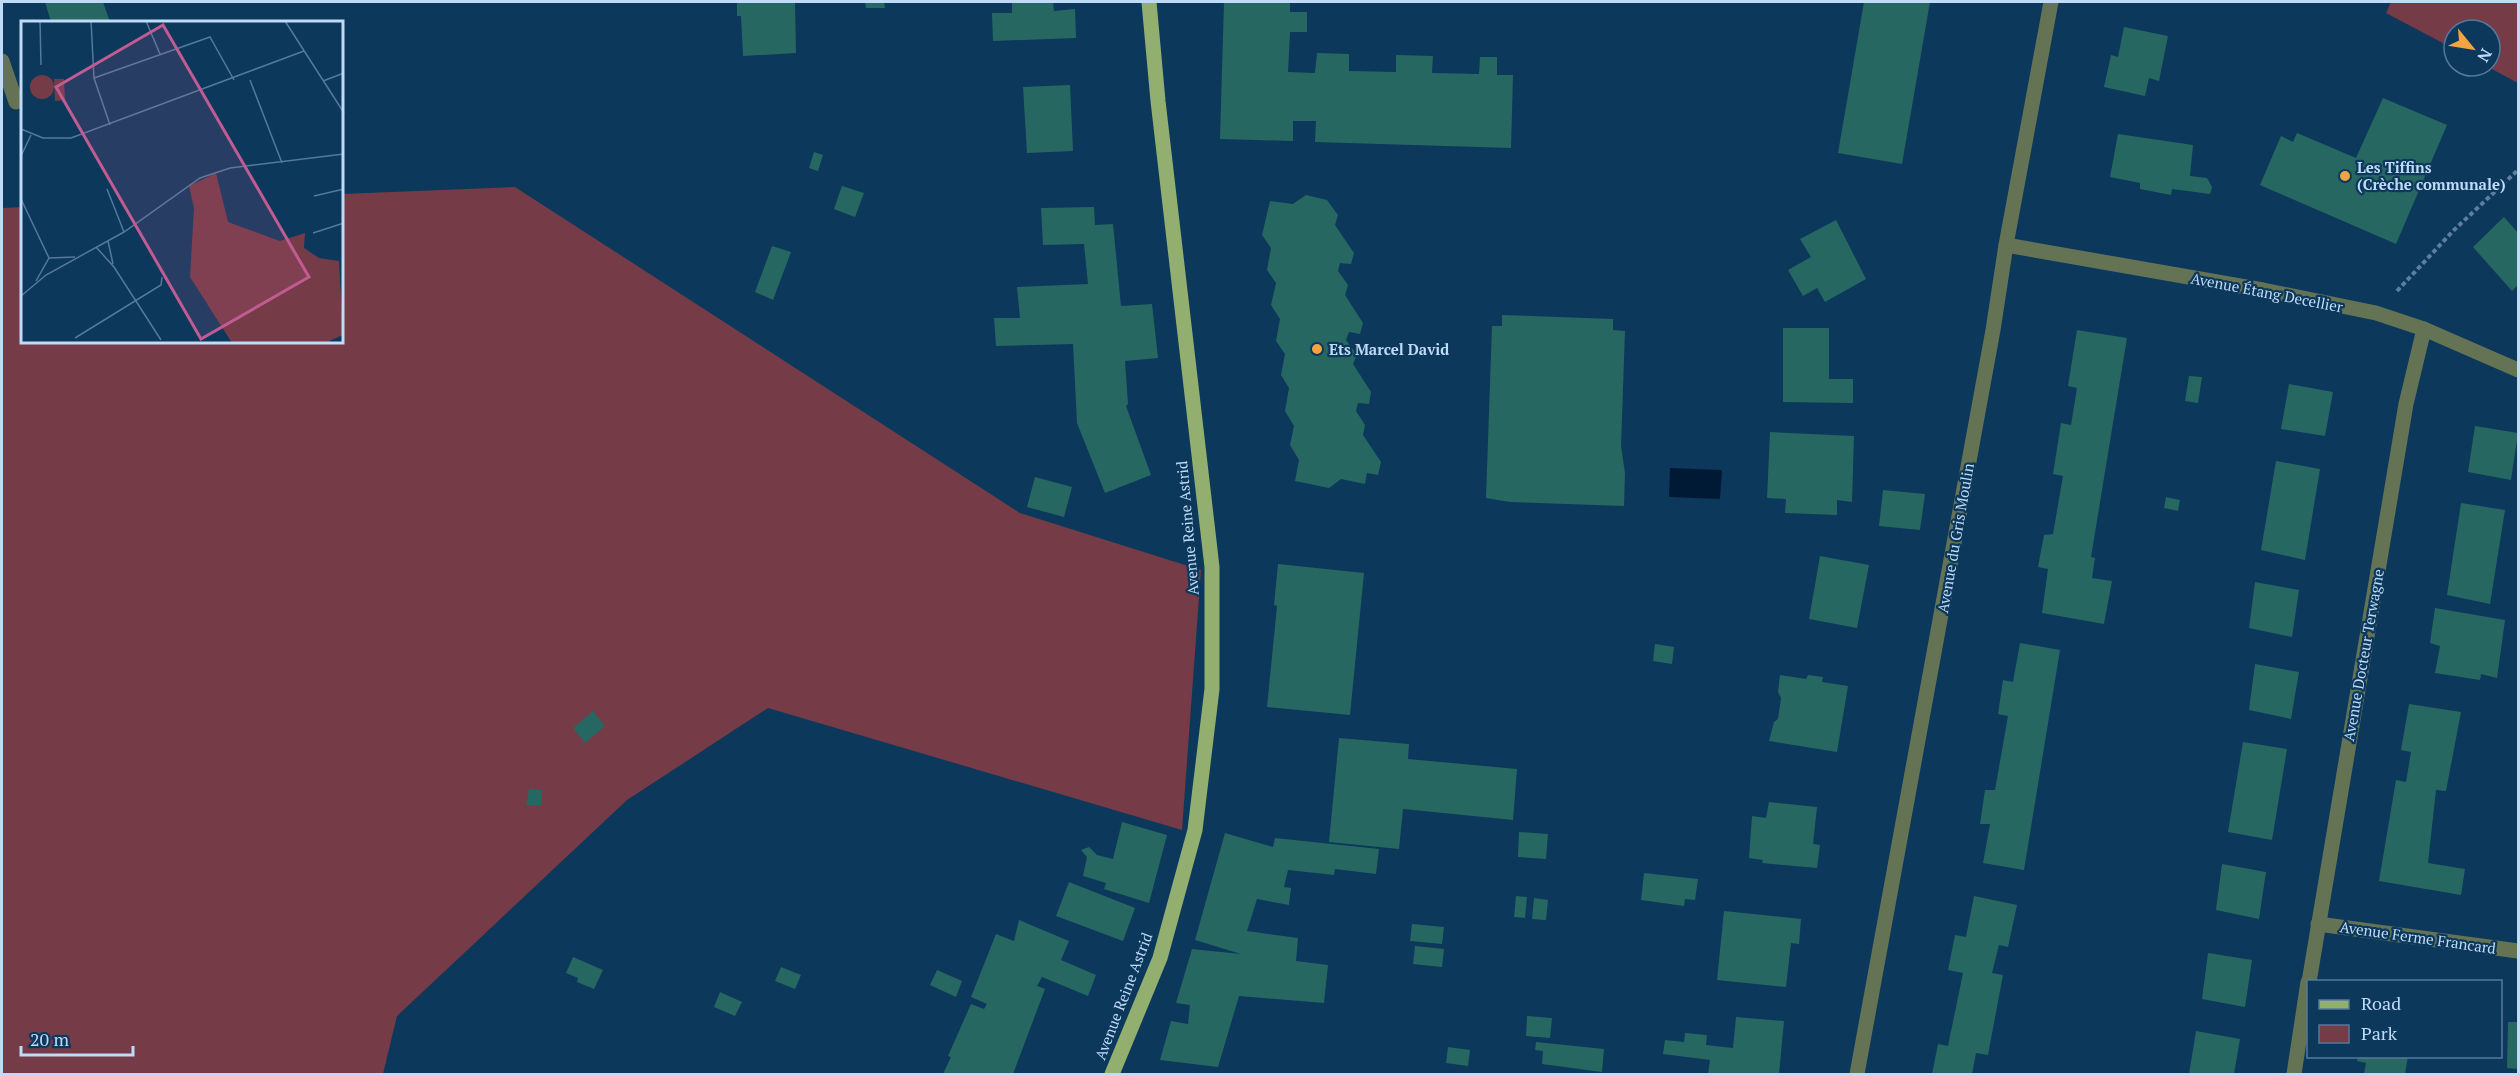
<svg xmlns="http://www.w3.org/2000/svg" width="2520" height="1076" viewBox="0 0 2520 1076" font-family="'PT Serif',serif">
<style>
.green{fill:#753b47}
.water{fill:#001a36}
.building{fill:#276762}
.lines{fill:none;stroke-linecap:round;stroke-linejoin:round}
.path{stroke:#5a7f9f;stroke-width:4;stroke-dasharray:4.5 3;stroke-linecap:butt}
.minor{stroke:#657355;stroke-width:15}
.major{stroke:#93af70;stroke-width:15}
.poi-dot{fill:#f3a442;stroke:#0c385c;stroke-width:2}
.labels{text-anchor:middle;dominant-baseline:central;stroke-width:4.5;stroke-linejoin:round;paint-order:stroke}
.poi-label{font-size:15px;font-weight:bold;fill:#bfdbf7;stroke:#0c385c;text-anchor:start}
.street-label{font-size:15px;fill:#bfdbf7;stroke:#0c385c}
.inset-road{fill:none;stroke:#54799a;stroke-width:1.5}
.view{fill:#c15c92;fill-opacity:0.15;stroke:#c15c92;stroke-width:3}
.inset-edge{fill:none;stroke:#bfdbf7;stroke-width:3}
</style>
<rect width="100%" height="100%" fill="#0c385c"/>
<g class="green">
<path d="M2391,2H2518V83L2486,66H2490V30H2454V49L2386,13Z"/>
<path d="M515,187L1020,513L1201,570L1182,830L768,708L627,800L397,1016L383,1074H2V208L22,207V342H342V194Z"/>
</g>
<path class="water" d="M1670,468L1722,470L1720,499L1669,497Z"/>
<g class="building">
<path d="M45,2H103L110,22H51Z"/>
<path d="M737,2H795L796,53L743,56L741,16H737Z"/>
<path d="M865,2H884L885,8H866Z"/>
<path d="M1012,2H1053L1054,11L1075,9L1076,38L993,41L992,13H1012Z"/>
<path d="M1224,2H1290V12H1307V32H1290L1288,72L1315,73L1317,53L1349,54V71L1396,72V55L1433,56L1432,73L1479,74L1480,57H1497V75H1513L1511,148L1315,142L1316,121H1293V141L1220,139Z"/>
<path d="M1864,2H1930L1902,164L1838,153Z"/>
<path d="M2124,27L2168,36L2159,81L2149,78L2145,96L2104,87L2111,55L2118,57Z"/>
<path d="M1070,85L1073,151L1027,153L1023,87Z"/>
<path d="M2383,98L2447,125L2396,244L2260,185L2281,136L2293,142L2297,133L2356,158Z"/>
<path d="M2118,134L2193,145L2190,176L2207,178L2212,187L2210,194L2172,189L2171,195L2140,189V183L2110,177Z"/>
<path d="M814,152L823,155L818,171L809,168Z"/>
<path d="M842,186L864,193L855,217L834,209Z"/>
<path d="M1306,195L1327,200L1338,215L1335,225L1354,253L1351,264L1340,263L1338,271L1348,285L1345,295L1363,323L1360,334L1349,332L1346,340L1357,355L1353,364L1371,392L1369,404L1358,403L1356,411L1365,425L1363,435L1381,462L1378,475L1367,473L1365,484L1341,479L1329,488L1295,481L1299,460L1290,445L1294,426L1285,411L1289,388L1281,375L1285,354L1276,341L1280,319L1271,305L1276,283L1267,270L1271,248L1262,235L1270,201L1293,204Z"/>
<path d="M1094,207L1095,225L1113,224L1121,306L1152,304L1158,358L1125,361L1128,404L1126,406L1151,475L1105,493L1077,423L1073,344L996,346L994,318H1020L1017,287L1088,284L1084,244L1043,245L1041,208Z"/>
<path d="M2504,217L2518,233V285L2512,291L2473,247Z"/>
<path d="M1836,220L1866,279L1825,302L1817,288L1803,296L1788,270L1811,257L1800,239Z"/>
<path d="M772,246L791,252L773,300L755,292Z"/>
<path d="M1502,315L1613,319V330L1625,331L1621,446L1625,473L1624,506L1510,502L1486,498L1492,326H1502Z"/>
<path d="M1783,328H1829V379H1853V403L1783,402Z"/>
<path d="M2077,330L2127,338L2091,557L2095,558L2092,578L2112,581L2104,624L2042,613L2048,569L2038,567L2044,535L2053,534L2063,476L2053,474L2061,423L2071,425L2077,388L2068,386Z"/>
<path d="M2189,376L2202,377L2198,403L2185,401Z"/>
<path d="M2289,384L2333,392L2325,436L2281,429Z"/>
<path d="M2475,426L2518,433L2511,480L2468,472Z"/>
<path d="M1770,432L1854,436L1852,502L1837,500V515L1785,513L1786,499L1767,498Z"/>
<path d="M2276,461L2320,469L2305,560L2261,550Z"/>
<path d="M1035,477L1072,487L1064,517L1027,507Z"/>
<path d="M1883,490L1925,494L1920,530L1879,526Z"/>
<path d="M2166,497L2180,500L2178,511L2164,508Z"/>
<path d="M2461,503L2505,510L2490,604L2447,595Z"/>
<path d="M1820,556L1869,565L1857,628L1809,619Z"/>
<path d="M1278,564L1364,573L1350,715L1267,707L1277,606L1274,605Z"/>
<path d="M2255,582L2299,590L2292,637L2249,628Z"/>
<path d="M2435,608L2505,620L2497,678L2481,674L2480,680L2435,673L2440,646L2430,643Z"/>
<path d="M2020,643L2060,650L2024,870L1983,863L1990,824H1980L1985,790H1995L2008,716L1998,714L2003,680L2013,682Z"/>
<path d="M1655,644L1674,647L1672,664L1653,661Z"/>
<path d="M2255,664L2299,672L2291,719L2249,710Z"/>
<path d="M1780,675L1806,679L1808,675L1823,677L1822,682L1848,686L1837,752L1769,741L1774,722L1778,719L1781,698L1778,692Z"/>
<path d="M2409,704L2461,712L2446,791L2436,790L2428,863L2465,869L2461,895L2379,881L2396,780L2406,782L2411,752L2401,750Z"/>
<path d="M593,711L605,726L585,743L573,728Z"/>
<path d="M1339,738L1409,744L1408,759L1517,769L1513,820L1403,809L1399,849L1329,842Z"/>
<path d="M2243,742L2287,749L2272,840L2228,832Z"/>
<path d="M529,789L542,790L541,806L526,805Z"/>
<path d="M1769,802L1817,807L1813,844L1820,845L1817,868L1762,863L1763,860L1749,858L1752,816L1766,818Z"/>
<path d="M1122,822L1167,835L1149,903L1104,889L1106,883L1083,876L1087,857L1081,850L1089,847L1097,855L1113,859Z"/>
<path d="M1519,832L1548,834L1546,859L1518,857Z"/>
<path d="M1225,833L1273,847L1275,838L1379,849L1376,874L1335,869L1334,875L1288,870L1284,887L1291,888L1289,905L1257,899L1247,931L1298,938L1296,961L1328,965L1324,1003L1239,996L1218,1067L1160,1060L1171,1021L1188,1024L1190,1005L1176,1003L1192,949L1241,954L1195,940Z"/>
<path d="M2222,864L2266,872L2259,919L2216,910Z"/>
<path d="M1644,873L1698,879L1695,900L1685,899L1684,906L1641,900Z"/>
<path d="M1069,882L1135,908L1123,941L1056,916Z"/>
<path d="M1516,896L1527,897L1525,918L1514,917Z"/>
<path d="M1974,896L2017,905L2008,947L1999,945L1992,973L2003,975L1988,1055L1976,1053L1972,1074H1932L1938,1044L1948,1046L1963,973L1948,970L1955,935L1966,937Z"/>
<path d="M1534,898L1548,900L1546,920L1532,919Z"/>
<path d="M1724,911L1801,919L1799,944L1791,943L1786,987L1717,980Z"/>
<path d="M1019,920L1069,941L1061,960L1096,975L1088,996L1042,977L1037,986L1045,989L1013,1074H943L951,1057L948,1056L971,1004L984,1009L987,1004L971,997L996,934L1014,941Z"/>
<path d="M1412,924L1444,927L1442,944L1410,941Z"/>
<path d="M1415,946L1444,949L1442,967L1413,964Z"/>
<path d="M2208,953L2252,960L2245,1007L2202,999Z"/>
<path d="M573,957L603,970L594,989L577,982L578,978L566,973Z"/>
<path d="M781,967L801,975L795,989L775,981Z"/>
<path d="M937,970L962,981L956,997L930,985Z"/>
<path d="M720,992L742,1002L735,1016L714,1007Z"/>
<path d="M1527,1016L1552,1018L1550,1038L1526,1036Z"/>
<path d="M1736,1017L1784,1021L1779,1074H1708L1710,1060L1663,1054L1665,1040L1684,1042L1685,1033L1707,1035L1706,1045L1733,1048Z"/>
<path d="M2508,1022H2518V1069L2507,1068Z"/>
<path d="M2196,1031L2240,1039L2234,1074H2189Z"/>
<path d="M1536,1042L1604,1049L1602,1072L1542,1064L1543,1051L1535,1050Z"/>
<path d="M1448,1047L1470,1050L1468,1066L1446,1063Z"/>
<path d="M2358,1056H2408L2405,1074H2364L2366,1063L2357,1061Z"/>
</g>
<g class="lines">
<path class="path" d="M2397,291L2454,230L2518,170"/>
<g class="minor">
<path d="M2,61L16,102"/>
<path d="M2006,245L2263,290L2376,313L2424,329L2518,370"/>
<path d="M2318,924L2518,951"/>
<path d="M2309,982L2406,404L2424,329"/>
<path d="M1857,1074L1993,330L2006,245L2051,2"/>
<path d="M2294,1074L2308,982"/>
</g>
<path class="major" d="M1112,1074L1160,958L1195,830L1212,689V567L1158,101L1149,2"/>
</g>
<g class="poi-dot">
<circle cx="2345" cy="176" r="6"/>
<circle cx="1317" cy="349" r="6"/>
</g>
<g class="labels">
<g class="poi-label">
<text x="2357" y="167">Les Tiffins<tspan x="2357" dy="17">(Crèche communale)</tspan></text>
<text x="1329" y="349">Ets Marcel David</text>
</g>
<g class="street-label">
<text transform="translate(2267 292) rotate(11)">Avenue Étang Decellier</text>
<text transform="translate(1187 528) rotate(-95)">Avenue Reine Astrid</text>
<text transform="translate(1955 538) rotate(-80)">Avenue du Gris Moulin</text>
<text transform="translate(2363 655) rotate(-80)">Avenue Docteur Terwagne</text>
<text transform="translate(2418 937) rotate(8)">Avenue Ferme Francard</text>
<text transform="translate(1123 996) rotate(-69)">Avenue Reine Astrid</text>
</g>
</g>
<g transform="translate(21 21)">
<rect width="322" height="322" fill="#0c385c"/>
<path d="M9 66a12 12 0 1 1 24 0a12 12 0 1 1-24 0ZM33,58H43L44,79L34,80ZM195,152L207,201L259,220L284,212L283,227L298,237L318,240L322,314L308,320L313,322H211L169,256L173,187L168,165Z" fill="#753b47"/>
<path class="inset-road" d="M19,0L20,44M70,0L73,57L89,104M125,0L139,33M264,0L323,92M73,57L189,16L213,59M229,59L261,142M302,60L323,52M0,108L22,117H50L283,30M0,135L10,114M86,168L103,211M293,175L323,168M0,178L28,237M292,212L323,202M87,220L92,243M75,226L93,246L140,319M15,260L28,237L54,236M0,275L25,254L103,211L179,157L209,147L323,133M54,317L140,264L141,256"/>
<path class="view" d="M142,4L288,256L180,318L35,66Z"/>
<rect width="322" height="322" class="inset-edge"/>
</g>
<rect width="2520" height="1076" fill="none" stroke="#bfdbf7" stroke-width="6"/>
<rect x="2307" y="980" width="195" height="78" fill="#0c385c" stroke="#54799a" stroke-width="1.5"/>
<rect x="2319" y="1000" width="30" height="9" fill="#93af70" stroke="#54799a" stroke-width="1.5"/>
<text x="2361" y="1010" font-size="18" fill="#bfdbf7">Road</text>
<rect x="2319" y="1025" width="30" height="18" fill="#753b47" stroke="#54799a" stroke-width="1.5"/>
<text x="2361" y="1040" font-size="18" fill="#bfdbf7">Park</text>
<g transform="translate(2472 48) rotate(120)"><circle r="28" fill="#0c385c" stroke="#54799a" stroke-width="1.5"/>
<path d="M0-4.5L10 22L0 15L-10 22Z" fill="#f3a442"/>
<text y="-9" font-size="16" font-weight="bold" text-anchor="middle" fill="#bfdbf7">N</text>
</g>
<path d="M21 1046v9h112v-9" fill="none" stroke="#bfdbf7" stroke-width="3"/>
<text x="30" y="1046" font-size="18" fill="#bfdbf7" stroke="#0c385c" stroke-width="4.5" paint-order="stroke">20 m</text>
</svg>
